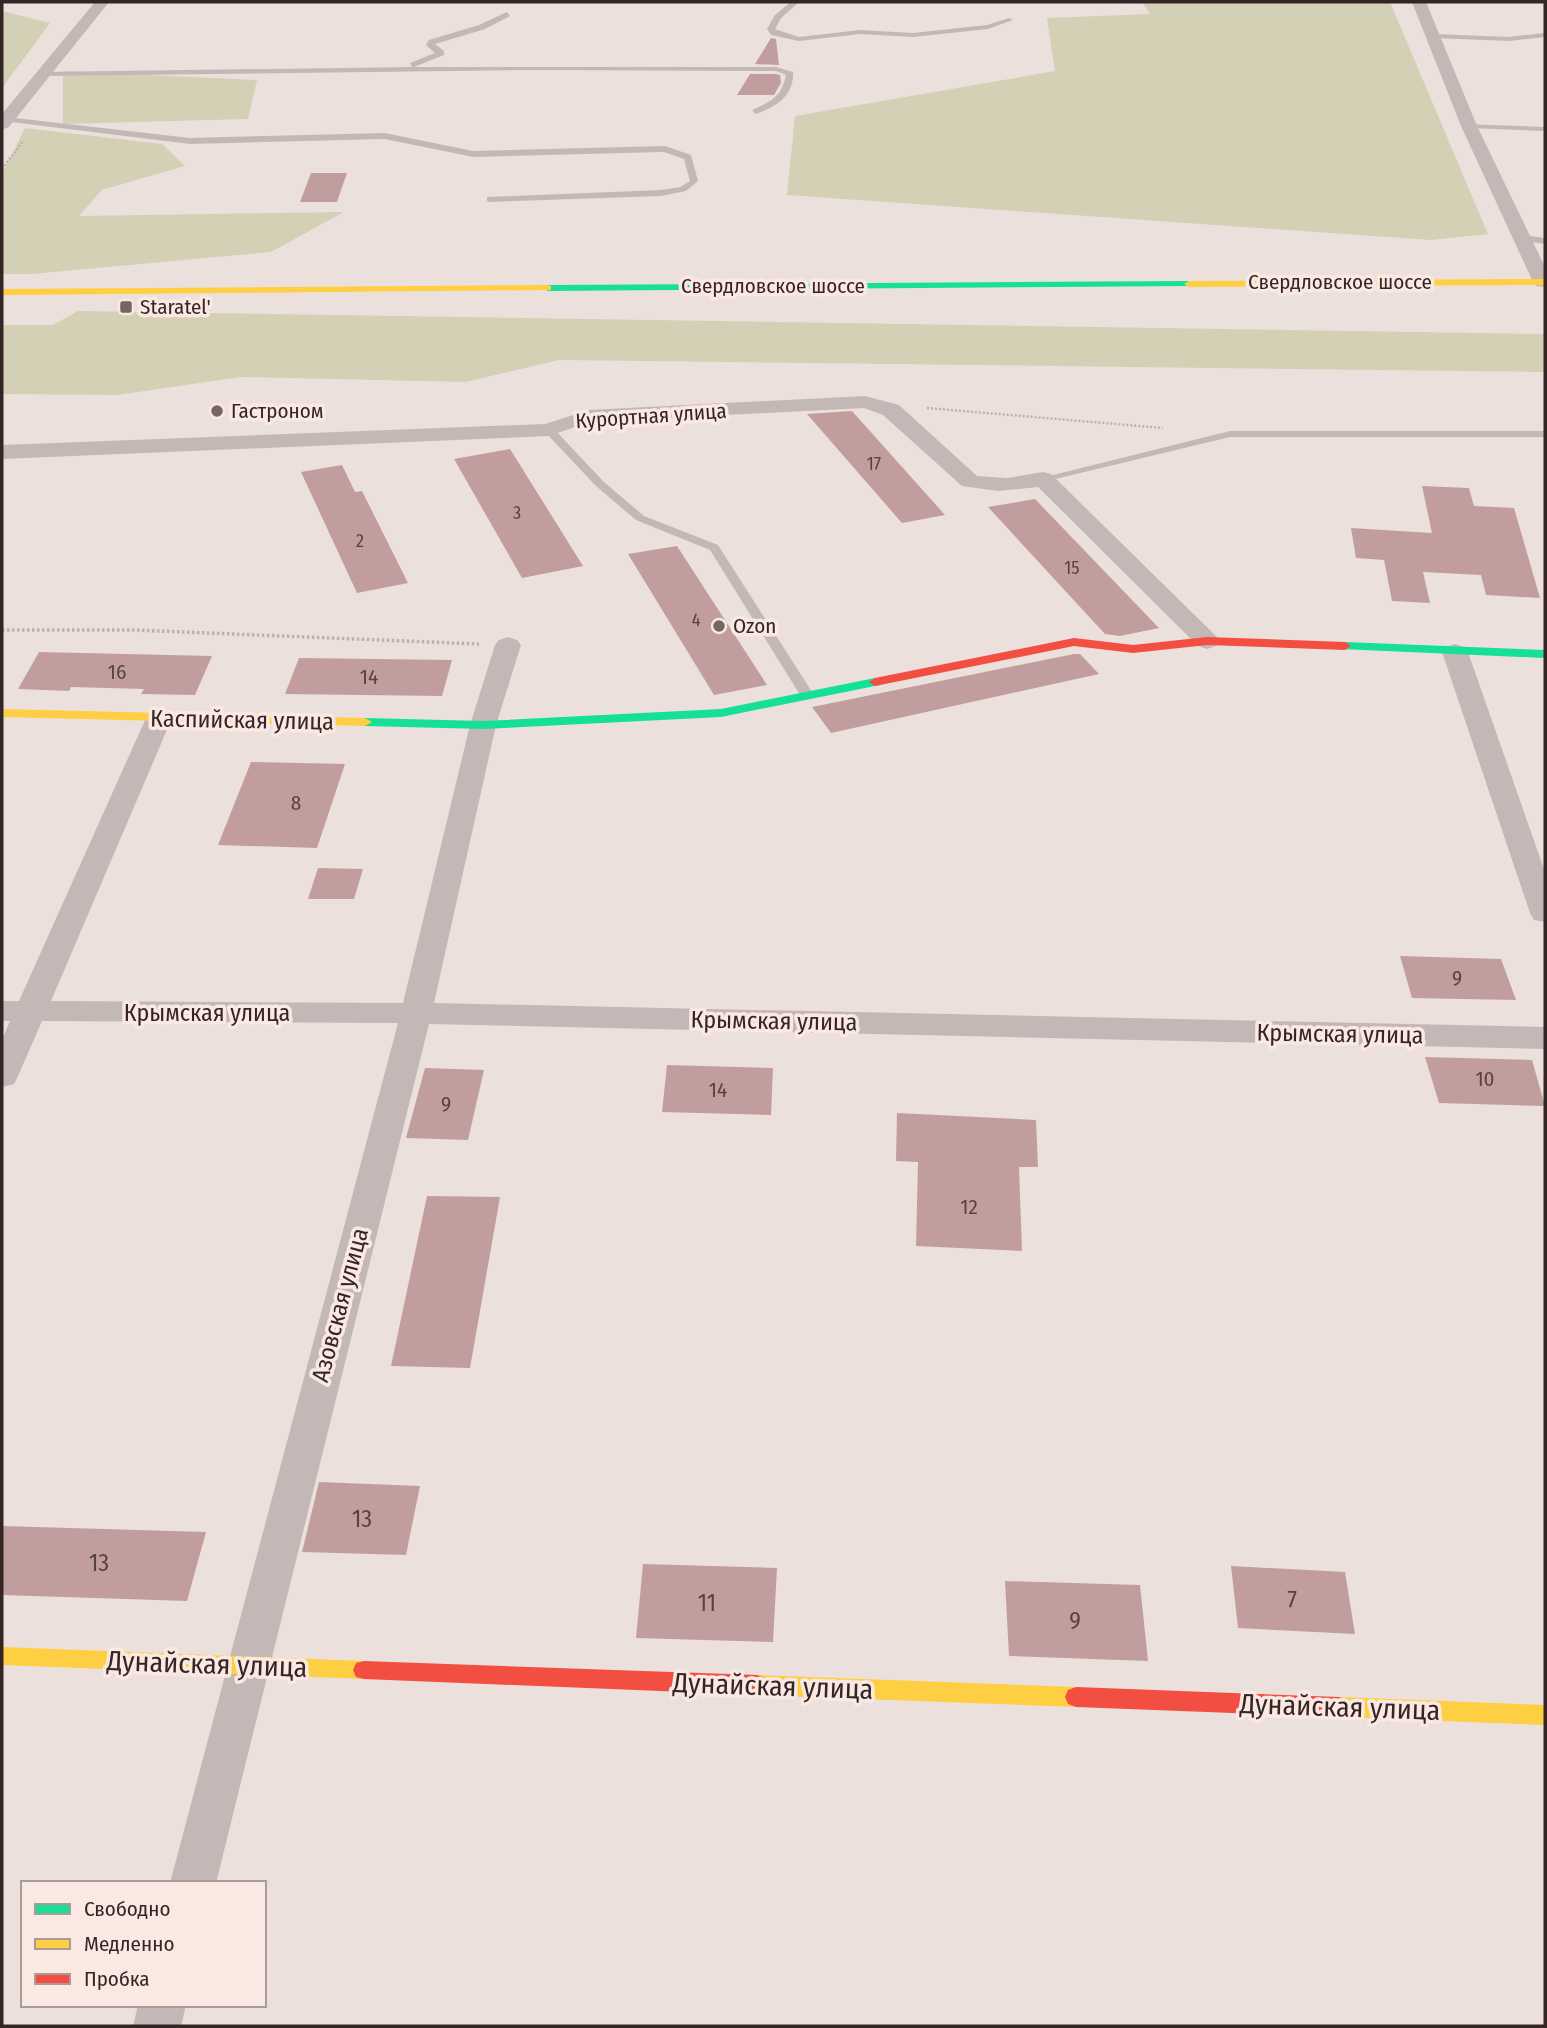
<svg xmlns="http://www.w3.org/2000/svg" width="1547" height="2028" viewBox="0 0 1547 2028" font-family="'Fira Sans Condensed',sans-serif">
<style>
.green{fill:#d4d0b5}
.building{fill:#c19e9d}
.lines{fill:none;stroke-linecap:round;stroke-linejoin:round}
.path-far1{stroke:#bdb1ae;stroke-width:2.5;stroke-dasharray:2 2;stroke-linecap:butt}
.path{stroke:#bdb1ae;stroke-width:3.5;stroke-dasharray:2.5 2.5;stroke-linecap:butt}
.lane{fill:#c4b8b6;fill-rule:evenodd}
.street{fill:#c4b8b6;fill-rule:evenodd}
.fast{fill:#16e098;fill-rule:evenodd}
.slow{fill:#ffcf43;fill-rule:evenodd}
.jam{fill:#f24e42;fill-rule:evenodd}
.poi-dot{fill:#756664;stroke:#fae8e2;stroke-width:2.5}
.labels{text-anchor:middle;dominant-baseline:central;stroke-width:7;stroke-linejoin:round;paint-order:stroke}
.far-number-label{font-size:18px;fill:#584342}
.far-street-label{font-size:21px;fill:#352524;stroke:#fae8e2}
.far-poi-label{font-size:21px;fill:#352524;stroke:#fae8e2;text-anchor:start}
.number-label{font-size:21px;fill:#584342}
.street-label{font-size:24px;fill:#352524;stroke:#fae8e2}
.near-number-label{font-size:24px;fill:#584342}
.near-street-label{font-size:28px;fill:#352524;stroke:#fae8e2}
</style>
<rect width="100%" height="100%" fill="#ece0dc"/>
<g class="green">
<path d="M1142,2H1390L1488,234L1431,240L787,195L795,116L1055,71L1047,18L1150,14Z"/>
<path d="M2,11L50,23L2,88Z"/>
<path d="M63,71L257,80L248,119L63,124Z"/>
<path d="M25,128L162,144L185,166L102,190L79,216L344,212L271,252L32,274H2V174Z"/>
<path d="M78,311L1545,334V372L559,360L466,382L241,377L117,395L2,394V325H53Z"/>
</g>
<g class="building">
<path d="M771,38L776,39L779,65L755,64Z"/>
<path d="M750,74H775L780,75L781,83L774,95H737Z"/>
<path d="M311,173H347L337,202H300Z"/>
<path d="M852,411L945,515L902,523L807,414Z"/>
<path d="M510,449L583,566L522,578L454,459Z"/>
<path d="M342,465L355,492L362,491L408,583L357,593L301,472Z"/>
<path d="M1422,486L1469,488L1474,506L1514,508L1540,598L1486,595L1481,575L1423,572L1430,603L1392,601L1384,560L1356,558L1351,528L1432,533Z"/>
<path d="M1035,499L1159,628L1120,636L1105,634L988,507Z"/>
<path d="M677,546L767,685L714,695L628,554Z"/>
<path d="M39,652L212,656L195,695L141,694L144,689L71,687L69,691L18,689Z"/>
<path d="M1074,654H1080L1099,674L831,733L812,707Z"/>
<path d="M299,658L452,660L442,696L285,694Z"/>
<path d="M251,762L345,764L317,848L218,845Z"/>
<path d="M318,868L363,869L354,899H308Z"/>
<path d="M1400,956L1501,959L1516,1000L1412,998Z"/>
<path d="M1425,1057L1532,1060L1545,1106L1439,1103Z"/>
<path d="M667,1065L773,1068L771,1115L662,1112Z"/>
<path d="M425,1068L484,1070L468,1140L406,1138Z"/>
<path d="M897,1113L1036,1120L1038,1167H1019L1022,1251L916,1246L918,1162L896,1161Z"/>
<path d="M427,1196L500,1197L470,1368L391,1366Z"/>
<path d="M319,1482L420,1486L406,1555L302,1552Z"/>
<path d="M2,1526L206,1532L187,1601L2,1595Z"/>
<path d="M643,1564L777,1568L773,1642L636,1638Z"/>
<path d="M1231,1566L1345,1572L1355,1634L1238,1628Z"/>
<path d="M1005,1581L1140,1585L1148,1661L1009,1656Z"/>
</g>
<g class="lines">
<g class="path-far1">
<path d="M2,169L24,140"/>
<path d="M927,408L1163,428"/>
</g>
<path class="path" d="M2,630H134L479,644"/>
<g class="lane">
<path d="M791,2H799L781,18L775,29L799,37L860,30L913,33L987,25L1009,18L1013,20L988,29L913,37L860,34L799,41L771,35L767,29L775,15Z"/>
<path d="M507,12L510,16L485,29L435,44L444,51V55L414,67H776L793,72C794,96 776,107 755,114L752,110C771,102 782,96 786,75L776,71L538,70L42,76L38,74L42,72L412,67L410,63L435,53L426,45L429,40L479,25Z"/>
<path d="M1545,33V37L1509,41L1434,38L1430,36L1434,34L1509,37Z"/>
<path d="M6,117L190,138L385,133L473,151L665,146L691,155L698,181L686,191L661,196L490,202L487,201V197L661,190L680,187L690,181L684,159L664,152L473,157L385,139L190,144L3,121V117Z"/>
<path d="M1466,124L1545,127V131L1469,128H1466Z"/>
<path d="M1522,235L1545,238V244L1519,240L1517,238Z"/>
<path d="M545,428H553L604,482L644,516L718,545L814,695L812,698H802L710,550L636,520L596,486L545,432Z"/>
<path d="M1230,431H1545V437H1230L1043,482L1037,479Z"/>
</g>
<g class="street">
<path d="M95,2H109L8,128L2,129V114Z"/>
<path d="M1412,2H1426L1477,126L1545,267V287L1536,286L1533,282L1461,126Z"/>
<path d="M865,396L899,405L977,476L1007,478L1043,472L1051,474L1216,636L1220,641L1216,646L1207,649L1198,646L1038,487L998,491L962,486L883,415L864,408L589,422L549,436L2,459V445L545,424L589,410Z"/>
<path d="M508,637L517,640L521,645L496,725L434,1003L1545,1027V1049L429,1024L216,1883H170L398,1023L42,1021L18,1076L14,1084L2,1087V1040L10,1021H2V1001H19L146,718L150,712L159,710L168,712L172,718L51,1001L403,1003L470,725L495,645L499,640Z"/>
<path d="M1455,644L1464,647L1468,652L1545,872V922L1534,920L1530,913L1442,652L1446,647Z"/>
<path d="M138,2005H186L181,2026H133Z"/>
</g>
<g class="fast">
<path d="M1189,281L1194,284L1192,286L548,291L543,288L548,285Z"/>
<path d="M1345,642L1545,650V658L1341,649L1339,646Z"/>
<path d="M875,678L881,682L880,685L721,717L483,729L365,726L358,722L365,718L483,721L721,709Z"/>
</g>
<g class="slow">
<path d="M1545,279V285L1189,287L1184,284L1189,281Z"/>
<path d="M548,285L551,286V290L2,295V289Z"/>
<path d="M2,709L365,718L372,722L365,726L2,717Z"/>
<path d="M2,1647L364,1661L372,1663L375,1670L372,1677L364,1679L2,1665Z"/>
<path d="M757,1675L1076,1687L1084,1690L1087,1697L1084,1704L1076,1707L757,1695L749,1692L746,1685L749,1678Z"/>
<path d="M1339,1697L1545,1705V1725L1339,1717L1331,1714L1328,1707L1331,1700Z"/>
</g>
<g class="jam">
<path d="M1207,637L1345,642L1351,646L1345,650L1207,645L1133,653L1074,646L875,686L869,682L875,678L1074,638L1133,645Z"/>
<path d="M364,1661L757,1675L765,1678L768,1685L765,1692L757,1695L364,1679L356,1677L353,1670L356,1663Z"/>
<path d="M1076,1687L1339,1697L1347,1700L1350,1707L1347,1714L1339,1717L1076,1707L1068,1704L1065,1697L1068,1690Z"/>
</g>
</g>
<g class="poi-dot">
<rect x="119" y="300" width="14" height="14" rx="3.5"/>
<circle cx="217" cy="411" r="7"/>
<circle cx="719" cy="626" r="7"/>
</g>
<g class="labels">
<g class="far-number-label">
<text x="874" y="464">17</text>
<text x="517" y="513">3</text>
<text x="360" y="541">2</text>
<text x="1072" y="568">15</text>
<text x="696" y="620">4</text>
</g>
<g class="far-street-label">
<text x="1340" y="282">Свердловское шоссе</text>
<text x="773" y="286">Свердловское шоссе</text>
<text transform="translate(651 416) rotate(-4)">Курортная улица</text>
</g>
<g class="far-poi-label">
<text x="140" y="307">Staratel'</text>
<text x="231" y="411">Гастроном</text>
<text x="733" y="626">Ozon</text>
</g>
<g class="number-label">
<text x="117" y="672">16</text>
<text x="369" y="677">14</text>
<text x="296" y="803">8</text>
<text x="1457" y="978">9</text>
<text x="1485" y="1079">10</text>
<text x="718" y="1090">14</text>
<text x="446" y="1104">9</text>
<text x="969" y="1207">12</text>
</g>
<g class="street-label">
<text transform="translate(242 720) rotate(1)">Каспийская улица</text>
<text x="207" y="1013">Крымская улица</text>
<text transform="translate(774 1021) rotate(1)">Крымская улица</text>
<text transform="translate(1340 1034) rotate(1)">Крымская улица</text>
<text transform="translate(340 1305) rotate(-75)">Азовская улица</text>
</g>
<g class="near-number-label">
<text x="362" y="1519">13</text>
<text x="99" y="1563">13</text>
<text x="1292" y="1600">7</text>
<text x="707" y="1603">11</text>
<text x="1075" y="1621">9</text>
</g>
<g class="near-street-label">
<text transform="translate(207 1664) rotate(2)">Дунайская улица</text>
<text transform="translate(773 1686) rotate(2)">Дунайская улица</text>
<text transform="translate(1340 1707) rotate(2)">Дунайская улица</text>
</g>
</g>
<rect width="1547" height="2028" fill="none" stroke="#352524" stroke-width="7"/>
<rect x="21" y="1881" width="245" height="126" fill="#fae8e2" stroke="#ab9a96" stroke-width="2"/>
<rect x="35" y="1904" width="35" height="10" fill="#16e098" stroke="#ab9a96" stroke-width="2"/>
<text x="84" y="1916" font-size="21" fill="#352524">Свободно</text>
<rect x="35" y="1939" width="35" height="10" fill="#ffcf43" stroke="#ab9a96" stroke-width="2"/>
<text x="84" y="1951" font-size="21" fill="#352524">Медленно</text>
<rect x="35" y="1974" width="35" height="10" fill="#f24e42" stroke="#ab9a96" stroke-width="2"/>
<text x="84" y="1986" font-size="21" fill="#352524">Пробка</text>
</svg>
